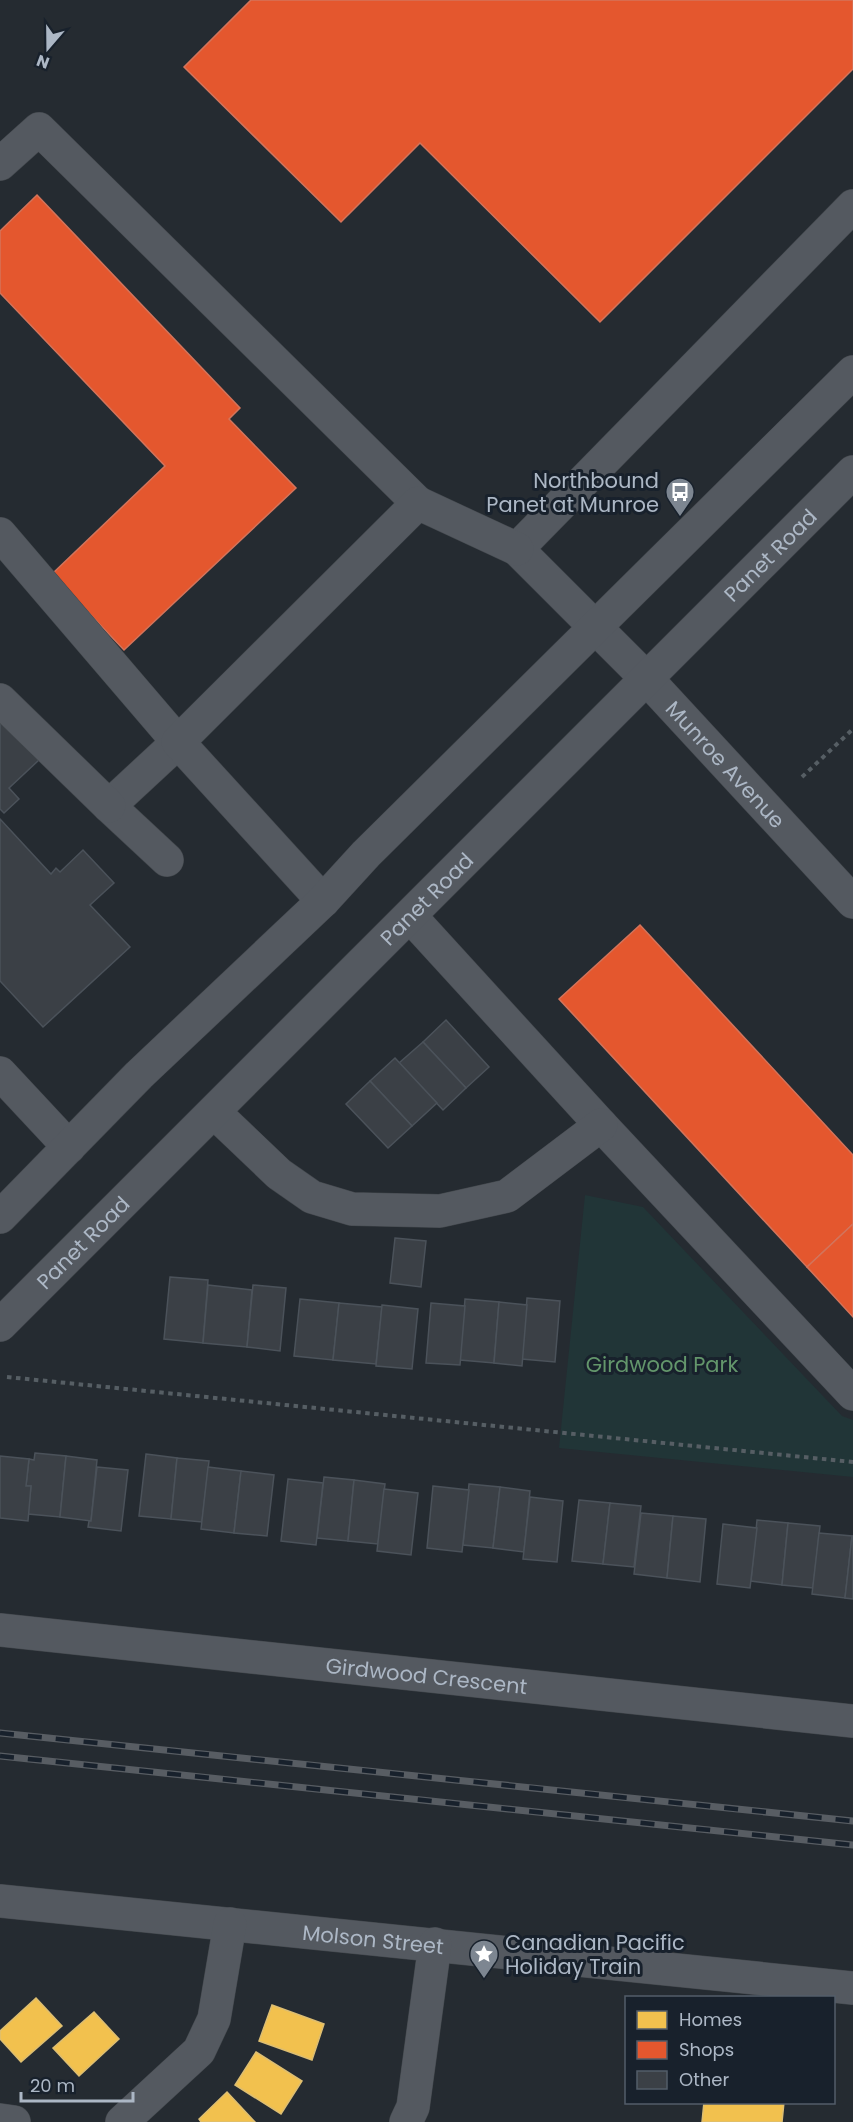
<svg xmlns="http://www.w3.org/2000/svg" width="853" height="2122" viewBox="0 0 853 2122" font-family="Poppins,sans-serif">
<style>
.green{fill:#213537}
.homes{fill:#f2c14e;stroke:#ddbe72;stroke-width:1.5}
.shops{fill:#e4572e;stroke:#d3745b;stroke-width:1.5}
.building{fill:#3b4046;stroke:#4b525a;stroke-width:1.5}
.lines{fill:none;stroke-linecap:round;stroke-linejoin:round}
.minor-casing{stroke:#42474c;stroke-width:34}
.path{stroke:#565e64;stroke-width:4;stroke-dasharray:4.5 4.5;stroke-linecap:butt}
.minor{stroke:#545960;stroke-width:33}
.rail-casing{stroke:#585d63;stroke-width:7}
.rail{stroke:#18212c;stroke-width:4.5;stroke-dasharray:14;stroke-linecap:butt}
.labels{text-anchor:middle;dominant-baseline:central;stroke-width:6;stroke-linejoin:round;paint-order:stroke}
.poi-label{font-size:21px;fill:#acb7c5;stroke:#18212c;text-anchor:end}
.street-label{font-size:21px;fill:#acb7c5;stroke:#18212c}
.park-label{font-size:21px;fill:#63966b;stroke:#18212c}
</style>
<rect width="100%" height="100%" fill="#252b31"/>
<path class="green" d="M585,1195L643,1207L842,1416L853,1420V1477L559,1448Z"/>
<g class="homes">
<path d="M36,1998L62,2026L21,2062L0,2039V2031Z"/>
<path d="M272,2005L324,2024L312,2060L259,2041Z"/>
<path d="M94,2012L119,2039L79,2076L53,2048Z"/>
<path d="M256,2052L302,2081L281,2114L235,2085Z"/>
<path d="M227,2092L255,2122H201L199,2119Z"/>
<path d="M704,2102H784L782,2122H702Z"/>
</g>
<g class="shops">
<path d="M251,0H853V69L600,322L420,143L341,222L184,67Z"/>
<path d="M37,195L240,408L229,419L296,488L124,650L52,574L165,466L0,293V231Z"/>
<path d="M640,925L853,1155V1224L807,1267L559,999Z"/>
<path d="M853,1224V1317L807,1267Z"/>
</g>
<g class="building">
<path d="M0,717L40,759L9,788L19,799L4,813L0,809Z"/>
<path d="M0,819L51,874L56,868L60,872L83,850L114,883L90,905L130,947L43,1027L0,981Z"/>
<path d="M446,1020L489,1067L466,1088L423,1042Z"/>
<path d="M423,1042L466,1088L443,1110L399,1063Z"/>
<path d="M395,1058L437,1103L412,1126L370,1081Z"/>
<path d="M370,1081L412,1126L388,1148L346,1104Z"/>
<path d="M395,1238L426,1241L421,1287L390,1283Z"/>
<path d="M170,1277L208,1280L203,1343L164,1339Z"/>
<path d="M208,1285L252,1290L247,1347L203,1343Z"/>
<path d="M253,1285L286,1288L280,1351L247,1347Z"/>
<path d="M527,1298L560,1301L555,1362L522,1359Z"/>
<path d="M300,1299L339,1303L333,1360L294,1356Z"/>
<path d="M465,1299L499,1302L494,1363L460,1360Z"/>
<path d="M499,1302L527,1305L522,1366L494,1363Z"/>
<path d="M339,1303L382,1307L376,1364L333,1360Z"/>
<path d="M431,1303L465,1306L460,1365L426,1363Z"/>
<path d="M382,1305L418,1309L412,1369L376,1366Z"/>
<path d="M35,1453L66,1456L60,1517L28,1514L31,1486H26L29,1459L34,1460Z"/>
<path d="M146,1454L177,1458L171,1519L139,1516Z"/>
<path d="M0,1456L29,1459L26,1486H31L28,1521L0,1518Z"/>
<path d="M66,1456L97,1460L91,1521L60,1517Z"/>
<path d="M177,1458L209,1461L202,1522L171,1519Z"/>
<path d="M97,1467L128,1470L121,1531L88,1527L89,1521H91Z"/>
<path d="M208,1467L241,1471L234,1533L201,1529Z"/>
<path d="M241,1471L274,1475L267,1536L234,1533Z"/>
<path d="M324,1477L354,1480L348,1541L317,1538Z"/>
<path d="M288,1479L323,1483L316,1545L281,1541Z"/>
<path d="M354,1480L385,1484L378,1544L348,1541Z"/>
<path d="M469,1484L500,1487L493,1548L463,1545Z"/>
<path d="M433,1486L469,1490L462,1552L427,1548Z"/>
<path d="M500,1487L530,1491L524,1552L493,1548Z"/>
<path d="M384,1489L418,1493L411,1555L377,1551Z"/>
<path d="M530,1497L563,1501L557,1562L523,1559Z"/>
<path d="M579,1500L610,1503L603,1564L572,1561Z"/>
<path d="M610,1503L641,1506L634,1567L603,1564Z"/>
<path d="M641,1513L673,1516L667,1578L634,1574Z"/>
<path d="M673,1516L706,1519L700,1582L667,1578Z"/>
<path d="M757,1520L788,1523L782,1585L751,1581Z"/>
<path d="M788,1523L820,1526L813,1588L782,1585Z"/>
<path d="M723,1524L757,1528L750,1588L717,1584Z"/>
<path d="M819,1533L852,1536L845,1598L812,1594Z"/>
<path d="M852,1536H853V1599L845,1598Z"/>
</g>
<g class="lines">
<g class="minor-casing">
<g id="minor">
<path d="M0,164L39,129L418,503"/>
<path id="s1" d="M853,206L517,549L646,678L853,902"/>
<path d="M0,534L178,742L109,806L167,860"/>
<path d="M0,700L109,806"/>
<path d="M323,901L178,742L418,503L517,549"/>
<path d="M410,916L601,1125L853,1394"/>
<path d="M0,1073L69,1147"/>
<path d="M214,1112L279,1174L312,1197L352,1209L440,1211L507,1196L601,1125"/>
<path d="M0,1217L139,1075L323,901L366,854L853,372"/>
<path id="s2" d="M0,1325L853,472"/>
<path id="s3" d="M0,1630L853,1721"/>
<path id="s4" d="M0,1901L853,1988"/>
<path d="M0,2120L14,2122"/>
<path d="M122,2122L199,2051L214,2019L230,1924"/>
<path d="M406,2122L413,2107L435,1944"/>
</g>
</g>
<g class="path">
<path d="M802,777L853,729"/>
<path d="M7,1377L853,1462"/>
</g>
<use href="#minor" class="minor"/>
<g class="rail-casing">
<g id="rail">
<path d="M0,1733L853,1821"/>
<path d="M0,1756L853,1845"/>
</g>
</g>
<use href="#rail" class="rail"/>
</g>
<defs>
<g id="bus-pin" transform="scale(1.5)"><path d="M0 17L-7.5 6A9.5 9.5 0 1 1 7.5 6Z" fill="#7d8691" stroke="#18212c"/><path d="M-5-6H5V4H4V6H2V4H-2V6H-4V4H-5ZM-3.5-4V0h7V-4ZM-3.5 1.2v1.5H-2V1.2ZM2 1.2v1.5H3.5V1.2Z" fill="#fff"/></g>
<g id="sight-pin" transform="scale(1.5)"><path d="M0 17L-7.5 6A9.5 9.5 0 1 1 7.5 6Z" fill="#7d8691" stroke="#18212c"/><path d="M0-6L1.8-2.2L6-1.7L2.9 1.2L3.7 5.4L0 3.3L-3.7 5.4L-2.9 1.2L-6-1.7L-1.8-2.2Z" fill="#fff"/></g>
</defs>
<g fill-rule="evenodd">
<use href="#bus-pin" x="680" y="492"/>
<use href="#sight-pin" x="484" y="1954"/>
</g>
<g class="labels">
<g class="poi-label">
<text x="659" y="480">Northbound<tspan x="659" dy="24">Panet at Munroe</tspan></text>
<text x="505" y="1942" text-anchor="start">Canadian Pacific<tspan x="505" dy="24">Holiday Train</tspan></text>
</g>
<g class="street-label">
<text stroke="none"><textPath href="#s2" startOffset="1089">Panet Road</textPath></text>
<text stroke="none"><textPath href="#s1" startOffset="780">Munroe Avenue</textPath></text>
<text stroke="none"><textPath href="#s2" startOffset="603">Panet Road</textPath></text>
<text stroke="none"><textPath href="#s2" startOffset="117">Panet Road</textPath></text>
<text stroke="none"><textPath href="#s3" startOffset="429">Girdwood Crescent</textPath></text>
<text stroke="none"><textPath href="#s4" startOffset="375">Molson Street</textPath></text>
</g>
<g class="park-label">
<text x="662" y="1364">Girdwood Park</text>
</g>
</g>
<rect x="625" y="1996" width="210" height="108" fill="#18212c" stroke="#535d69" stroke-width="1.5"/>
<rect x="637" y="2011" width="30" height="18" fill="#f2c14e" stroke="#535d69" stroke-width="1.5"/>
<text x="679" y="2026" font-size="18" fill="#acb7c5">Homes</text>
<rect x="637" y="2041" width="30" height="18" fill="#e4572e" stroke="#535d69" stroke-width="1.5"/>
<text x="679" y="2056" font-size="18" fill="#acb7c5">Shops</text>
<rect x="637" y="2071" width="30" height="18" fill="#3b4046" stroke="#535d69" stroke-width="1.5"/>
<text x="679" y="2086" font-size="18" fill="#acb7c5">Other</text>
<g transform="translate(48 48) rotate(200)" stroke="#18212c" stroke-width="4.5" paint-order="stroke">
<path d="M0-4.5L10 22L0 15L-10 22Z" fill="#acb7c5"/>
<text y="-9" font-size="16" font-weight="bold" text-anchor="middle" fill="#acb7c5">N</text>
</g>
<path d="M21 2092v9h112v-9" fill="none" stroke="#acb7c5" stroke-width="3"/>
<text x="30" y="2092" font-size="18" fill="#acb7c5" stroke="#18212c" stroke-width="4.5" paint-order="stroke">20 m</text>
</svg>
